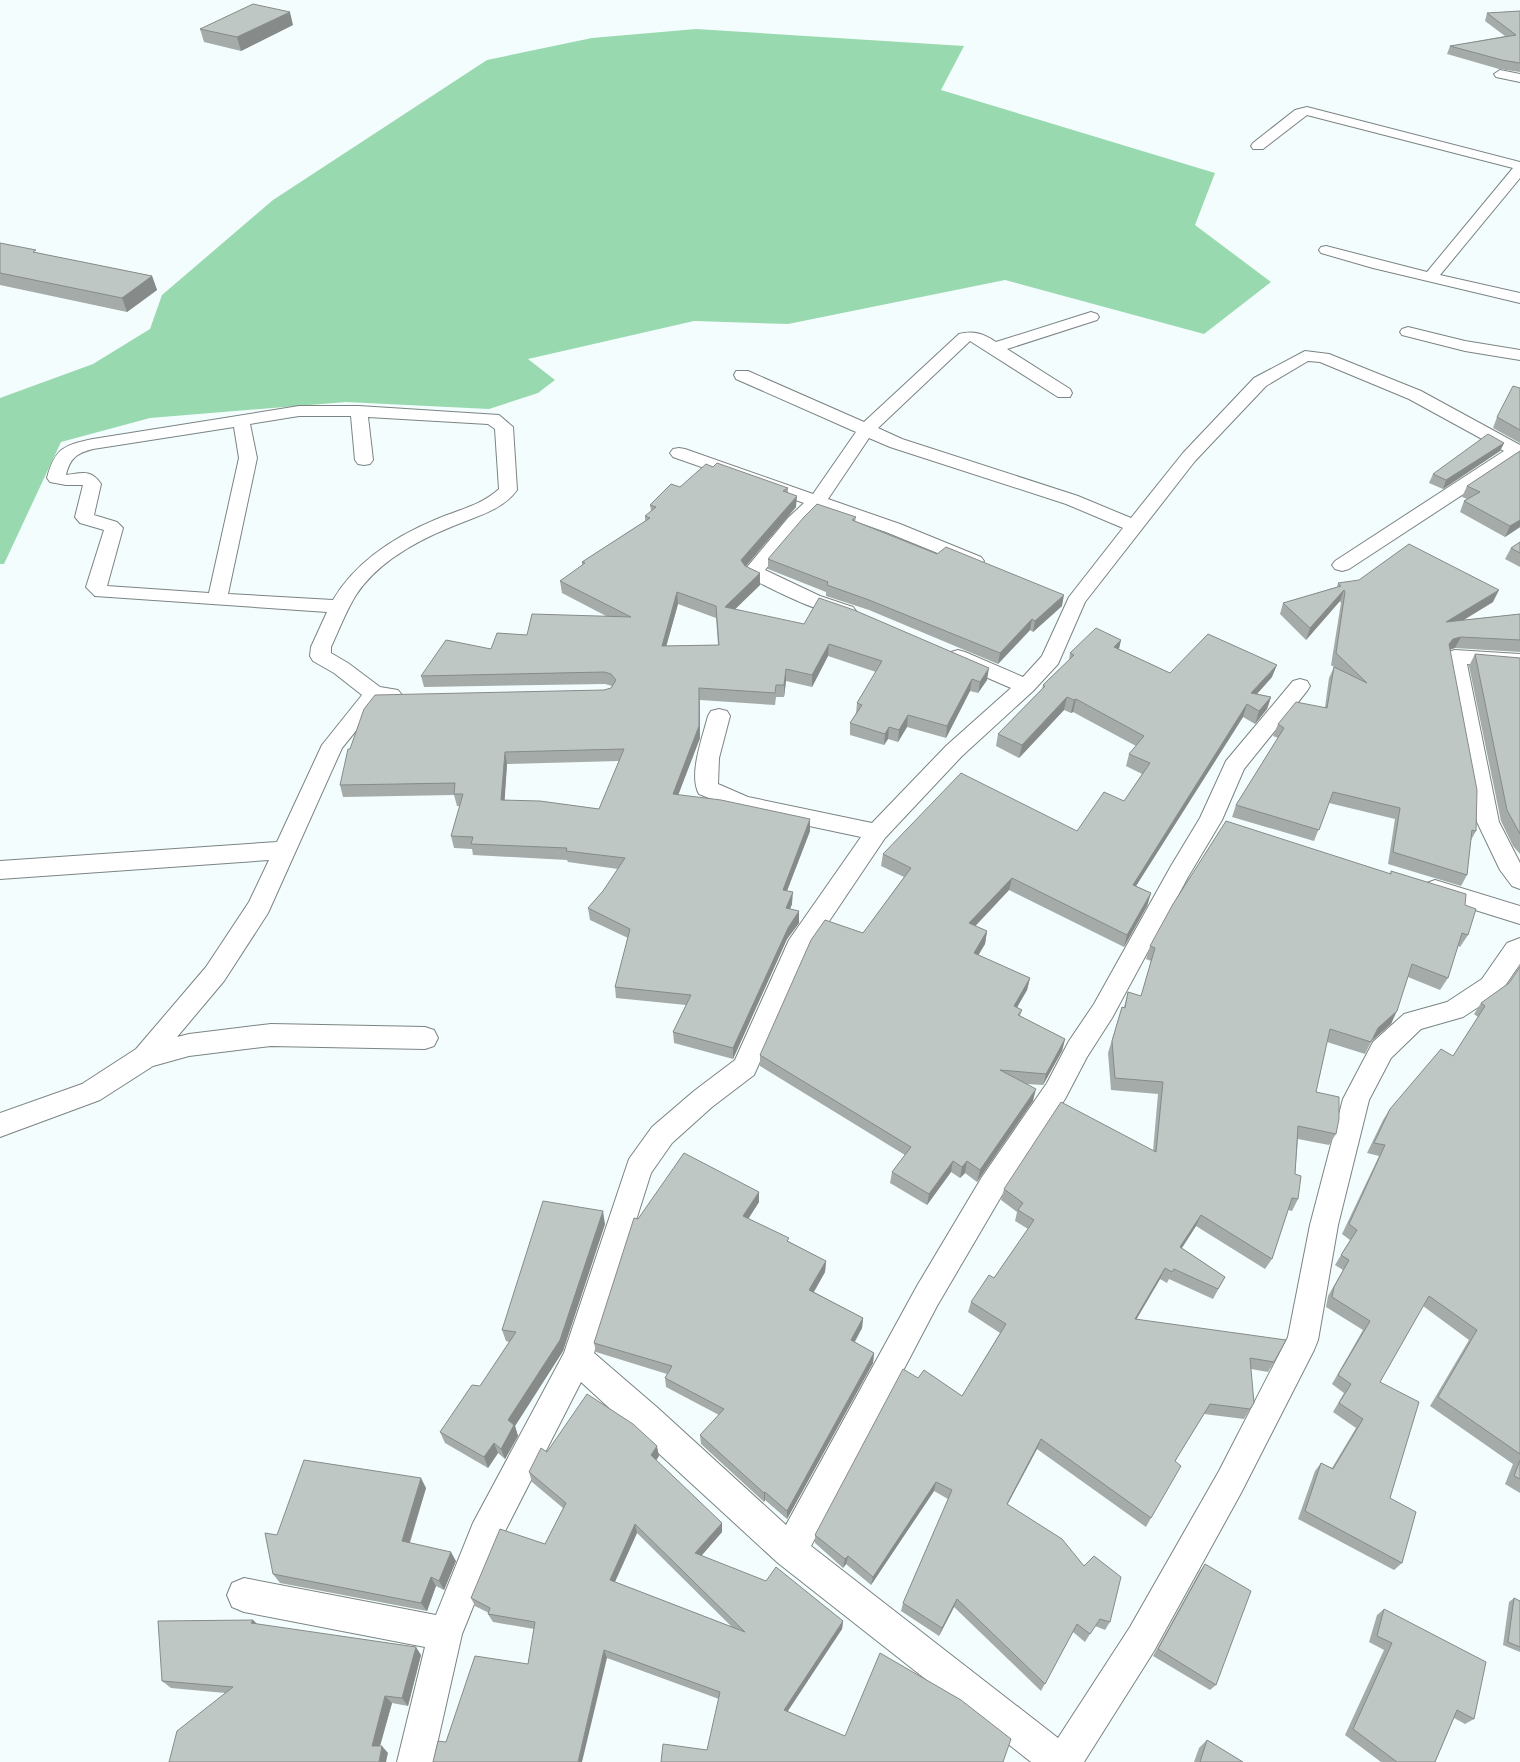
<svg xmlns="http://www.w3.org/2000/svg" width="1520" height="1762" viewBox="0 0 1520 1762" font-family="'Sofia Sans Condensed',sans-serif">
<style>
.forest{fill:#99d9af}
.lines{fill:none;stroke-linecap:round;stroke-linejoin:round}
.street-casing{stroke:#7b8383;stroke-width:2}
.street{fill:#fff;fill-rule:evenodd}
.wall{fill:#a4aba9;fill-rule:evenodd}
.shaded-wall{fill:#868b89}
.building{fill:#bfc7c4;stroke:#868b89;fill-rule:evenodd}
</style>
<rect width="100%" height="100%" fill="#f4fdfd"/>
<path class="forest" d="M696,29L964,46L941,90L1215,173L1195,225L1271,282L1204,334L1005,280L788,324L694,321L528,359L555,380L538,393L489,409L346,402L150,418L61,442L4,564H0V398L93,364L150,329L162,295L273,200L487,60L592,38Z"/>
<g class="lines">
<g class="street-casing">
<g id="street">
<path d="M1500,70L1520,74V82L1496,77L1494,74Z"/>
<path d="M1307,107L1520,162V178L1440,275L1520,293V303L1373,268L1321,253L1319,250L1321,247L1326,246L1427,272L1513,168L1307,115L1263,149H1253L1251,146L1253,143L1295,110Z"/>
<path d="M1091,312L1097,314L1099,317L1097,320L1007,349L1070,389L1072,393L1070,397H1058L970,341L878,428L902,439L1078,496L1131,518L1183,453L1254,378L1305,351L1329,354L1421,391L1520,445V457L1349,569L1342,571L1335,569L1332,565L1335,561L1504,451L1409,399L1320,362L1308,361L1266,386L1195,461L1085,602L1058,664L1033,691L962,756L885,838L809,951L754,1075L712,1107L672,1143L651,1173L594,1353L659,1409L786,1525L917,1286L982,1177L1047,1083L1069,1041L1094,1004L1171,866L1200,818L1226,761L1293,681L1300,679L1307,681L1310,686L1307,691L1244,769L1222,820L1188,877L1112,1018L1087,1057L1065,1099L1002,1195L937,1306L811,1546L1058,1738L1130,1627L1219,1471L1288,1337L1310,1225L1343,1099L1373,1042L1404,1014L1447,1002L1482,979L1507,943L1520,938V964L1500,993L1463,1017L1421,1029L1391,1058L1369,1100L1338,1225L1318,1340L1314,1350L1241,1493L1154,1651L1084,1762H1031L778,1563L581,1382L498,1545L462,1634L433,1762H397L425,1647L244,1612L232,1607L227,1595L232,1583L244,1578L436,1615L473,1523L564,1353L629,1159L652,1127L694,1091L735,1060L789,940L861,837L743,812L699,794C688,775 703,736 708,716L711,711L719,709L727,711L730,716L719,758L718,784L748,797L872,823L946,746L1011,688L951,662L948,657L951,652L958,650L965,652L1023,677L1042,656L1069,597L1123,528L1066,504L890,447L869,438L828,499L900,524L981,557L984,561L981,565L974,567L967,565L886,532L820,509L802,526L765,570L820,596L853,607L856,611L853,615C831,621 768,587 746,576L743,572L788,518L804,503L673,457L670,453L673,449L679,448L685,449L813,494L856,432L736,379L734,375L736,371H748L864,422L959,334C974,330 984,334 996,342Z"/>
<path d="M1408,327L1465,341L1520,350V360L1465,351L1402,335L1400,332L1402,329Z"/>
<path d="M299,406H359L499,415L513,427L517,490C502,511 474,517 451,527C416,541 377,563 356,595C346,611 339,630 331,647V653L348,663L380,687L398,690L402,695L398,700L380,701L342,748L268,913L224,981L177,1037L189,1034L271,1024L425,1027L434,1030L438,1038L434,1046L425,1049L271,1046L189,1056L153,1066L100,1100L0,1137V1113L82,1084L136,1049L206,967L249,902L269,860L0,879V861L277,842L322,745L362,695L334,673L313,661L310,656L311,647L327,612L95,596L86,587L104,530L80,523L75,517L83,485H66L50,482L47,478C55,448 64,445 93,439ZM299,416H351L355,460L358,464L364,465L370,464L373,460L368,417L488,424L495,429L499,489C482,505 458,510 437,519C396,536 356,561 333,600L228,594L257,458L250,424ZM234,427L239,458L209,593L107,586L123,528L117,522L94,515L101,484C91,469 82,473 66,475C70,458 77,453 93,449Z"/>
<path d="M1455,650L1520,654V668L1467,664L1499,822L1520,863V889L1512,886L1500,870L1477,822L1445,657L1448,652Z"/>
<path d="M1435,880L1520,906V924L1427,895L1423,889L1427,883Z"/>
</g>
</g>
<use href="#street" class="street"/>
</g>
<g class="wall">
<path d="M1520,11V72L1499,69L1447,54L1450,46L1505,36L1485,21L1487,13Z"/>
<path d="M293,25L241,51L204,42L200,29Z"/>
<path d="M0,243L37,253L152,276L157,290L127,312L0,285Z"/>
<path d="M1520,388V443L1493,428L1497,417Z"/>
<path d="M1504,443L1500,451L1443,489L1429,483L1433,474Z"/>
<path d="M1520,451V527L1505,537L1460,512L1464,501L1467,499L1462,497L1467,486Z"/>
<path d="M713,467L788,488V493L796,507L746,566L760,585L735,609L987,680L978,693L970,691L946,738L907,727L898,742L888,739L884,745L850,735V723L856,713L857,703L876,672L828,656L812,687L786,681L784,697H776L775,705L700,700V738L678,795L810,831L787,891L792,904L790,909L799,923L787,939L733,1059L674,1043L673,1032L686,1005L616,998L615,987L628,938L590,920L588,908L603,891L618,869L568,862L567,860L473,855L472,849L454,848L451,836L460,806H457L454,795L343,797L340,785L611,688L612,686L605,684L424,687L421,676L527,635L608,617L562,593L560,581L582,566V562L645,521V516L651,511L650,505ZM678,604L716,618L718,645L666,646ZM619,761L599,809L504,800L507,764Z"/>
<path d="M856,517L855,522L1062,606L1033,632L1030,630L998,664L869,610L826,596V592L768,569V559Z"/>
<path d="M1520,542V567L1505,559L1511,548Z"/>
<path d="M1338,583L1493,602L1463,620L1520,614V652L1455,648L1450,650L1476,831L1470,842L1467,875L1461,886L1388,864L1395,819L1329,803L1314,841L1232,817L1236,805L1278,738L1273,736L1278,724L1325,707L1329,678L1334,667L1331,665L1341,603L1340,601L1306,640L1280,614L1283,603L1337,587Z"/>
<path d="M1121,640L1119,649L1170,673L1272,677L1257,694L1271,697L1267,709L1255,724L1243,717L1136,886L1151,893L1147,906L1124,947L1009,890L975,926L987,931L985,944L978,955L1030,978L1027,990L1017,1007L1022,1010L1020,1016L1065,1039L1062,1051L1043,1085L1026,1084L1033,1101L977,1182L965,1173L960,1178L951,1172L927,1205L890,1183L892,1172L905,1155L760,1066V1055L863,933L904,877L881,866L883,854L1077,831L1124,801L1142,774L1126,766L1129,754L1136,746L1073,712L1071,713L1064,710L1019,758L996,746L998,734L1042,689L1043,685L1069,660L1070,653Z"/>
<path d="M1475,654L1520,658V854L1513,846L1501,821L1469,666Z"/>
<path d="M1391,871L1465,905L1468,935L1460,947L1458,946L1448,978L1440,990L1408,977L1391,1024L1372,1040L1365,1054L1327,1042L1316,1092L1336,1134L1329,1145L1298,1139L1295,1174L1298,1199L1292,1211L1288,1210L1272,1259L1265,1269L1196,1226L1182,1248L1225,1277L1213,1299L1169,1279L1167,1283L1160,1279L1136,1320L1274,1362L1268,1372L1251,1369L1250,1409L1244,1419L1204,1414L1175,1461L1151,1518L1146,1527L1037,1449L1007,1505L1110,1622L1105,1630L1095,1626L1085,1642L1073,1632L1041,1691L954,1607L939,1636L901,1611L903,1603L948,1499L934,1491L871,1585L846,1564L843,1568L815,1543V1535L918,1378L962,1396L1000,1333L968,1312L971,1302L994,1278L1028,1229L1015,1221L1017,1212L1001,1200L1004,1189L1153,1151L1158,1094L1111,1090L1108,1053L1122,1007H1124L1128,992L1141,996L1151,961L1146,959L1150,946L1390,874Z"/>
<path d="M1520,967V1493L1505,1484L1513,1464L1430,1406L1469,1340L1423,1306L1380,1382L1390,1498L1402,1563L1394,1570L1298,1519L1315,1471L1321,1463L1332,1468L1356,1428L1333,1412L1344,1393L1332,1384L1363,1330L1326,1307L1328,1296L1343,1270L1335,1265L1350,1240L1342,1234L1379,1156L1367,1153L1383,1120L1390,1109L1453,1056L1478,1017L1474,1014L1481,1003L1509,983Z"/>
<path d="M759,1192V1202L748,1219L788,1241L826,1261L825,1272L814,1292L863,1318L862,1328L855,1342L874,1353L873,1363L787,1519L765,1500L764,1502L701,1444L700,1435L719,1415L666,1387L665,1378L667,1374L596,1352L594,1343L638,1219Z"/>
<path d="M605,1224L563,1351L515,1426L518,1436L505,1459L498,1453L488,1468L445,1443L440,1432L480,1386L509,1342L506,1341L502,1330Z"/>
<path d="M547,1452L659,1456L656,1460L722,1532L701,1556L843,1621L842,1629L787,1711L845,1736L1011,1739L707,1750L719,1699L607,1658L446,1742L528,1664L534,1629L493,1622L488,1614L489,1613L475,1606L471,1598L545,1544L563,1508L532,1482L529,1472ZM637,1533L732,1627L615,1582Z"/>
<path d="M426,1488L410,1543L456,1561L444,1590L436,1586L427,1611L280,1583L273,1574L277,1535Z"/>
<path d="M1205,1564L1216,1685L1210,1690L1153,1656L1200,1571Z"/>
<path d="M1514,1598L1520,1601V1652L1503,1645L1509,1602Z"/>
<path d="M1384,1609L1474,1719L1465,1724L1454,1718L1435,1762H1381L1345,1735L1384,1650L1369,1642L1377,1615Z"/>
<path d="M253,1620L257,1624L421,1655L408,1706L392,1703L380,1746L388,1753L225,1693L171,1688L162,1681Z"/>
<path d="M1207,1740L1243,1762H1194L1199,1748Z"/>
</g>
<g class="shaded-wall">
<path d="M290,12L293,25L241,51L237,37Z"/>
<path d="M152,276L157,290L127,312L122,298Z"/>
<path d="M1504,443L1500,451L1443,489L1446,480Z"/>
<path d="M797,496L796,507L741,572V560Z"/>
<path d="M1520,520V527L1505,537L1510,526Z"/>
<path d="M760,573V585L725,619V607Z"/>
<path d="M1344,590L1340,601L1306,640L1310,628Z"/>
<path d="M1499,590L1493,602L1441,634L1446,622Z"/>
<path d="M677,592L678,604L663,658L662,646Z"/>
<path d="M1064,595L1062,606L1033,632L1035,621Z"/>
<path d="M1032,619L1030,630L998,664L1000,653Z"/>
<path d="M1461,637L1455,648L1447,650L1449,644L1453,639Z"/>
<path d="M1121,640L1118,652L1114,647Z"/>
<path d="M829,644L828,656L812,687V675Z"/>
<path d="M1277,665L1272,677L1248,704L1251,693Z"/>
<path d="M989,668L987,680L978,693L980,682Z"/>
<path d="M786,669V681L784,697V685Z"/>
<path d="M972,679L970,691L946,738L947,726Z"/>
<path d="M699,688L700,738L674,806L673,794Z"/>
<path d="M1067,697L1064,710L1019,758L1022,745Z"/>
<path d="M1271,697L1267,709L1255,724L1259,711Z"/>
<path d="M1076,699L1073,712L1071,713L1074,700Z"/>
<path d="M1247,704L1243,717L1129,897L1133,885Z"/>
<path d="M908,715L907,727L898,742L899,730Z"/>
<path d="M889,727L888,739L884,745L885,734Z"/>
<path d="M505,752L507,764L504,811L501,800Z"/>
<path d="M810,819V831L783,901V890Z"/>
<path d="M1012,878L1009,890L966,936L969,923Z"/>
<path d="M793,892L792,904L786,919V908Z"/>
<path d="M1151,893L1147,906L1124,947L1127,935Z"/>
<path d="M799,911V923L787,939L733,1059V1048L788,928Z"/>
<path d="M987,931L985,944L972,966L974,953Z"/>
<path d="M1030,978L1027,990L1011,1018L1014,1006Z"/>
<path d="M1397,1011L1391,1024L1372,1041L1378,1028Z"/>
<path d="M1065,1039L1062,1051L1043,1085L1046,1074Z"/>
<path d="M1036,1089L1033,1101L977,1182L980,1170Z"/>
<path d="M953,1161L951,1172L927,1205L929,1194Z"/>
<path d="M967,1161L965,1173L960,1178L962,1167Z"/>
<path d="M759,1192V1202L743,1227V1216Z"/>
<path d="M603,1211L605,1224L563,1351L515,1426L518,1436L505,1459L501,1449L508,1420Z"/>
<path d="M1201,1215L1196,1226L1175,1258L1180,1247Z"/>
<path d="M826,1261L825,1272L809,1300V1290Z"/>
<path d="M1165,1268L1160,1279L1130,1330L1135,1319Z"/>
<path d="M863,1318L862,1328L850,1349L851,1340Z"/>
<path d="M874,1353L873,1363L787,1519V1511Z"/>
<path d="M1041,1439L1037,1449L1003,1513L1007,1504Z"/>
<path d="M494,1443L498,1453L488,1468L484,1457Z"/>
<path d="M657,1446L659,1456L653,1465L651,1455Z"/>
<path d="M421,1478L426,1488L407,1550L402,1541Z"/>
<path d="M936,1482L934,1491L871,1585L873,1577Z"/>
<path d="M765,1492V1500L764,1502V1493Z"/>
<path d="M722,1523V1532L696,1562L695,1553Z"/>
<path d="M635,1524L637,1533L612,1588L610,1580Z"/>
<path d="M451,1552L456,1561L444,1590L439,1581Z"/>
<path d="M848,1556L846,1564L843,1568L845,1559Z"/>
<path d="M431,1577L436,1586L427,1611L421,1603Z"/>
<path d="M957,1599L954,1607L939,1636L942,1628Z"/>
<path d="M253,1620L261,1628L251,1623Z"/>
<path d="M843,1621L842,1629L784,1717V1710Z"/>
<path d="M416,1647L421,1655L408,1706L402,1698Z"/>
<path d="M604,1650L607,1658L582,1762H578Z"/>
<path d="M385,1696L392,1703L378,1753L372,1746Z"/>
<path d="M382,1746L388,1753L386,1762H379Z"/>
</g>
<g class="building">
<path d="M253,4L290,12L237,37L200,29Z"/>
<path d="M1520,11V63L1502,60L1450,46L1516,35L1487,13Z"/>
<path d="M0,243L36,250L33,252L152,276L122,298L0,273Z"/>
<path d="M1513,386L1520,388V430L1497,417Z"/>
<path d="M1488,434L1504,443L1446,480L1433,474Z"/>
<path d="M1520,451V520L1510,526L1464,501L1480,492L1467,486Z"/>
<path d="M717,463L788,488L783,491L797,496L741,560L745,566L760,573L725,607L804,624L819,598L854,610L989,668L980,682L972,679L947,726L908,715L899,730L889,727L885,734L850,723L862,705L857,703L882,661L829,644L812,675L786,669L784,685H776L775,693L699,688V726L673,794L721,800L810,819L783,890L793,892L786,908L799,911L788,928L733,1048L673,1032L691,995L615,987L630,929L588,908L603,891L625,858L566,851L567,848L471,844L473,837L451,836L463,794H454L455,783L340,785L348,749H350L364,709L375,695L604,690L611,688L616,680L611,674L604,672L421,676L446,640L491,649L497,633L527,635L532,614L631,617L560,581L585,563L582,562L650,518L645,516L656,507L650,505L671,484L680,487L706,464L713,467ZM677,592L716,606L719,645L662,646ZM624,749L599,809L540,801L501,800L505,752Z"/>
<path d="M817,504L856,517L852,520L937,554L946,547L1064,595L1035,621L1032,619L1000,653L869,600L827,585L828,582L768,559L804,517Z"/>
<path d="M1520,542V553L1511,548Z"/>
<path d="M1409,544L1499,590L1446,622L1520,614V640L1461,637L1453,639L1449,644L1477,790L1476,831L1472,830L1467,875L1393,852L1400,808L1333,792L1319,830L1236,805L1284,728L1278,724L1296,702L1327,708L1334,667L1367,683L1336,653L1345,592L1344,590L1310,628L1283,603L1341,586L1338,583L1359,580Z"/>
<path d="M1096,628L1121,640L1114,647L1170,673L1208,634L1277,665L1251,693L1271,697L1259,711L1247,704L1133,885L1151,893L1127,935L1012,878L969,923L987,931L974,953L1030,978L1014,1006L1022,1010L1018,1015L1065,1039L1046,1074L1000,1070L1036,1089L980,1170L967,1161L962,1167L953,1161L929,1194L892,1172L911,1147L760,1055L811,940L825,920L863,933L911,868L883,854L961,773L1077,831L1104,792L1124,801L1150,763L1129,754L1144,736L1076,699L1074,700L1067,697L1022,745L998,734L1045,686L1043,685L1074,655L1070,653Z"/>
<path d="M1475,654L1520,658V834L1507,810Z"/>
<path d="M1226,821L1391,874V871L1466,894L1465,905L1476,909L1468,935L1462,933L1448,978L1412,964L1397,1011L1378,1028L1371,1042L1330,1029L1316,1092L1339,1097V1119L1336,1134L1298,1126L1295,1174L1301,1176L1298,1199L1292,1198L1272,1259L1201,1215L1180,1247L1225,1277L1218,1289L1174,1269L1172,1272L1165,1268L1135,1319L1286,1340L1274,1362L1250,1358L1254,1403L1250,1409L1210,1404L1175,1461L1181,1466L1151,1518L1041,1439L1007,1504L1062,1539L1084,1566L1094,1556L1121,1577L1110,1622L1100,1619L1090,1634L1077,1624L1045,1684L957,1599L942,1628L903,1603L952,1490L936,1482L873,1577L848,1556L845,1559L815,1535L903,1369L918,1378L924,1370L962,1396L1006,1324L971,1302L989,1275L994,1278L1034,1220L1018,1210L1023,1203L1004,1189L1061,1102L1156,1152L1163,1082L1115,1078L1112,1041L1122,1007L1125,1008L1128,992L1141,996L1155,948L1150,946L1173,904Z"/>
<path d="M1520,967V1454L1438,1397L1477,1330L1429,1296L1380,1382L1419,1402L1390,1498L1416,1512L1402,1563L1305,1511L1321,1463L1333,1469L1363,1419L1339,1403L1351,1384L1338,1375L1370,1321L1332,1297L1334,1287L1349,1260L1341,1255L1357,1230L1349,1224L1385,1145L1374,1143L1390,1109L1441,1049L1453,1056L1485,1006L1481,1003L1509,983Z"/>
<path d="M684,1153L759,1192L743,1216L789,1238L787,1241L826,1261L809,1290L863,1318L851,1340L874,1353L787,1511L765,1492L764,1493L700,1435L724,1409L665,1378L672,1366L594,1343L634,1218L638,1219Z"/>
<path d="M543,1201L603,1211L560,1340L508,1420L514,1425L501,1449L494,1443L484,1457L440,1432L472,1385L480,1386L516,1332L502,1330Z"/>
<path d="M587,1394L633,1424L657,1446L651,1455L722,1523L695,1553L766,1581L776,1567L843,1621L784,1710L845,1736L880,1653L961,1700L1011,1739L1003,1762H661L663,1744L707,1750L720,1692L604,1650L578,1762H433L438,1741L446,1742L475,1656L528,1664L535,1622L488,1614L490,1608L471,1598L500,1529L545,1544L566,1503L529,1472L541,1448L547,1452ZM635,1524L745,1632L610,1580Z"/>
<path d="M304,1460L421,1478L402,1541L451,1552L439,1581L431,1577L421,1603L273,1574L265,1533L277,1535Z"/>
<path d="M1520,1460V1479L1514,1476Z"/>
<path d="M1205,1564L1251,1591L1216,1685L1158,1649Z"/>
<path d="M1514,1598L1520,1601V1647L1508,1642Z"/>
<path d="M1384,1609L1486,1662L1474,1719L1457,1710L1435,1762H1397L1353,1729L1392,1643L1377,1636Z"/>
<path d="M253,1620L251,1623L416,1647L402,1698L385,1696L372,1746H382L379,1762H169L177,1731L233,1687L162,1681L158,1621Z"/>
<path d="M1207,1740L1243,1762H1200Z"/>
</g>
</svg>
